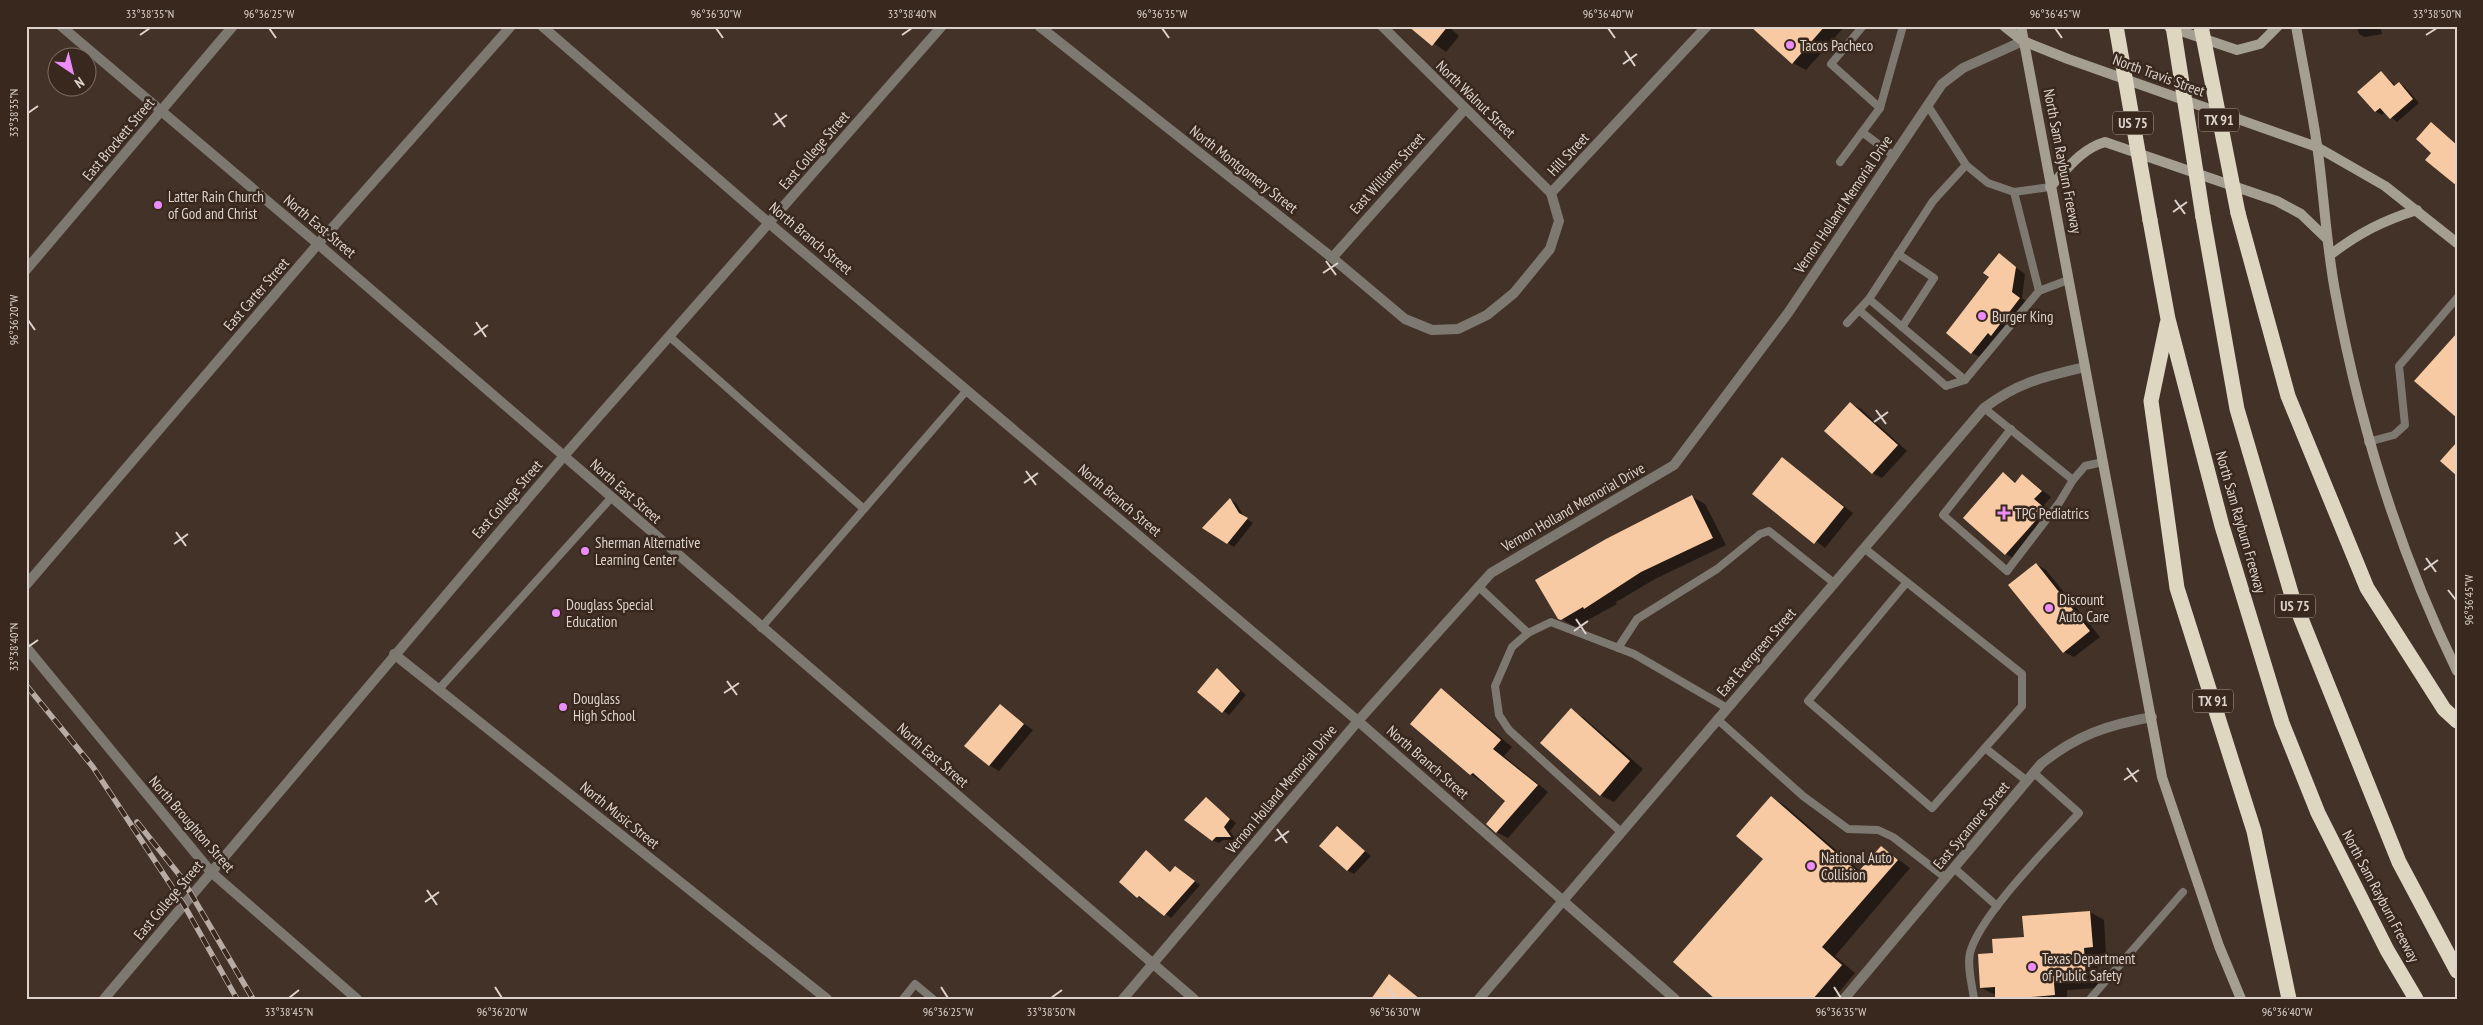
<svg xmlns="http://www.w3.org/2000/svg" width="2483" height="1025" viewBox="0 0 2483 1025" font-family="'PT Sans Narrow',sans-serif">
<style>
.shadow{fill:#0007}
.building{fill:#f8caa3}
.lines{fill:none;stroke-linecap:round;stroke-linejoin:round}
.service{stroke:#7d7971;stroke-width:8}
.minor{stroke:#7d7971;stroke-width:10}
.tertiary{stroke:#7d7971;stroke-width:10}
.secondary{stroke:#a59f92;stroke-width:10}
.motorway{stroke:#dfd6c2;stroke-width:15}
.rail-casing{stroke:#b7aba3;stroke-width:5.5}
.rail{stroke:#38281e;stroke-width:4;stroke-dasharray:11;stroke-linecap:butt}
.motorway-bridge{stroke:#dfd6c2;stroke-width:15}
.ticks{fill:none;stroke:#ddd3cc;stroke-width:2}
.poi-dot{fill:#ec8cfb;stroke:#38281e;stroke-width:2}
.labels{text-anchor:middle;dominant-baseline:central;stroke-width:5;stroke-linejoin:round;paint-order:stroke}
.shield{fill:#38281e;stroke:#aca098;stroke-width:1}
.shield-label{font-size:14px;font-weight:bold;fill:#ddd3cc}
.poi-label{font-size:15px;fill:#ddd3cc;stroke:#38281e;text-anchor:start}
.street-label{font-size:15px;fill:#ddd3cc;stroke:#38281e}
.neatline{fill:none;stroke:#ddd3cc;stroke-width:2}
.ticks-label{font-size:12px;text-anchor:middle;fill:#ddd3cc}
</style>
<rect width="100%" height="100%" fill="#423228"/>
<g class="shadow">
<path d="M1410,26H1456L1452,30L1459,36L1446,52Z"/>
<path d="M1752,26H1845L1806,70L1793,63Z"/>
<path d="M2357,26H2380L2382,34L2365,37L2359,34Z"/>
<path d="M2382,73L2396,86L2399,83L2405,87L2419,103L2397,122L2385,112L2382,115L2375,111Z"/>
<path d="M2431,124L2457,144V184L2433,153Z"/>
<path d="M1999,255L2025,274L2022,298L2030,305L1982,358L1972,353L1990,277Z"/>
<path d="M1851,404L1861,409L1907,451L1882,478L1872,473Z"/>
<path d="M1782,458L1853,513L1825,548L1754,493Z"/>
<path d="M2003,473L2017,483L2023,476L2032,482L2051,497L2044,505L2055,515L2016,560L2006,554L1965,518Z"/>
<path d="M1692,497L1705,504L1726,545L1655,579L1616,602L1617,604L1575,627L1562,619Z"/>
<path d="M1230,500L1236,503L1245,518L1253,523L1234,547L1204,528Z"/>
<path d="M2036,564L2046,570L2100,637L2074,657L2064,652Z"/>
<path d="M1218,669L1246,695L1229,715L1198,692Z"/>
<path d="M1441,690L1452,697L1512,747L1504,756L1548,792L1508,838L1496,832L1506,800L1471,774L1412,724Z"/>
<path d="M1000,706L1033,730L999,771L989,765Z"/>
<path d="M1571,710L1584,718L1643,769L1614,802L1600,795Z"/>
<path d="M1771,797L1784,805L1860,871L1881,847L1910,868L1835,956L1855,973L1833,999H1717L1765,859Z"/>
<path d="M1206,799L1236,823L1230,831L1236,840H1223L1219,843L1212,840Z"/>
<path d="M1337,828L1371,856L1354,874L1347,870Z"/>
<path d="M1146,852L1171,873L1175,867L1200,885L1171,918L1146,899L1144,901L1138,897L1121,882Z"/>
<path d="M2090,912L2104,920L2106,954L2097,955L2099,988L2067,990V999H1997L1996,995L1981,988L1994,954L2025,938Z"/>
</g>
<g class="building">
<path d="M1408,26H1448L1432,46Z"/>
<path d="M1750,26H1825L1792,64Z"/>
<path d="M2381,71L2394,86L2399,82L2413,99L2390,119L2380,108L2375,112L2357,92Z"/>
<path d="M2431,122L2457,145V186L2425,160L2431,153L2416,139Z"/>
<path d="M1999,253L2016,267L2012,292L2020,298L1991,336L1988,333L1971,354L1946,333L1989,277L1983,273Z"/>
<path d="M2457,333V418L2414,381Z"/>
<path d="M1850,402L1898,445L1872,474L1824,431Z"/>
<path d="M2457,442V476L2440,461Z"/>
<path d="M1782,457L1844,507L1814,544L1752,494Z"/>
<path d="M2003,472L2015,483L2022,474L2042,491L2034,499L2046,509L2005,555L1963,518Z"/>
<path d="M1692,495L1713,538L1641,572L1584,609L1583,607L1561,620L1558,619L1535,580L1606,539Z"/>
<path d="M1230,498L1239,513L1248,518L1227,544L1202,528Z"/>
<path d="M2036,563L2090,631L2063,653L2008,585Z"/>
<path d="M1217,668L1240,691L1222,713L1197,692Z"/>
<path d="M1441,688L1501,740L1493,749L1538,785L1496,833L1486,824L1505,801L1473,773L1470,775L1410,724Z"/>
<path d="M1000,704L1024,724L989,766L964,746Z"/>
<path d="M1571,708L1630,761L1600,796L1540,743Z"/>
<path d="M1771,796L1858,872L1881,846L1898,860L1822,947L1842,965L1813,999H1715L1673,962L1763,859L1736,836Z"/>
<path d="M1206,797L1230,819L1224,827L1231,837H1216L1212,841L1184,820Z"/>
<path d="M1337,826L1365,851L1347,871L1319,846Z"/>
<path d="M1146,850L1170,872L1175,866L1195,881L1164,916L1139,896L1137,898L1119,882Z"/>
<path d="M2090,911L2093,947L2084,948L2086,981L2054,983L2055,995L2006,999H1995V987L1980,988L1978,954L1993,953L1992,939L2024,937L2022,916Z"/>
<path d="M1389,974L1420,999H1371Z"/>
</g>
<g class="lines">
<g class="service">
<path d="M1863,26L1831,64L1880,108"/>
<path d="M1928,106L1966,165L1988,183L2014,192L2050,187"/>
<path d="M1862,132L1894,156"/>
<path d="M1840,162L1880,108L1903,26"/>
<path d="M2014,192L2039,291"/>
<path d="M1898,254L1934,278L1902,327"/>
<path d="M1869,299L1933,201L1966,165"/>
<path d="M1859,310L1946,386L1965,380"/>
<path d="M1847,323L1869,299L1965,380L2039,291L2068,280"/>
<path d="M670,337L864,509"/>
<path d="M1984,408L2073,480L2085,466L2103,462"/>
<path d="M2011,429L1943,515L2007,571L2059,503L2073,480"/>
<path d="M2368,442L2394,435L2405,425L2399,366L2457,298"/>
<path d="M1864,548L2022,674V706L1932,808L1808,701L1907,582"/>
<path d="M1479,587L1528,633"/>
<path d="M761,628L967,390"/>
<path d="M1618,648L1637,619L1717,569L1760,534L1769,531L1834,583"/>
<path d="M439,689L611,498"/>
<path d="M1717,719L1803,796L1848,829L1878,830L1893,837L1946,878"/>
<path d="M1985,748L2027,781"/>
<path d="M1621,832L1509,730L1499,715L1495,686L1512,647L1528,633L1551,622L1634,654L1727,708"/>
<path d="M1954,868L1997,906"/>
<path d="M903,999L915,984L933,999"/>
<path d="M1974,999C1972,985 1967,966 1970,953C1979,916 2051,844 2079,813L2034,773"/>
<path d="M2090,999L2183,892"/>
</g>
<g class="minor">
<path d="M61,26L318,244L1194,999"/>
<path d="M542,26L770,224L1358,721L1675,999"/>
<path d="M1039,26L1330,256L1405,319L1432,330L1458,329L1487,315L1514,293L1550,249L1559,221L1551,193L1707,26"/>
<path d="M1382,26L1551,193"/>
<path d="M1332,258L1465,109"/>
<path d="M26,585L318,244L511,26"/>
<path d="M394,654L827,999"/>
<path d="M104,999L563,457L942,26"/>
<path d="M1123,999L1358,721L1491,573L1674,465L1788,313L1942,84L1963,68L2023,41"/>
<path d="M1479,999L1984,408C2019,382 2043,377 2085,367"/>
<path d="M1844,999L2041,764C2077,735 2107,725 2152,717"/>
</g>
<g class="tertiary">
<path d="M26,270L233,26"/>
<path d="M26,647L211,872L357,999"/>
</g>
<g class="secondary">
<path d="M2004,26L2023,41L2068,59L2317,147L2385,186L2457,243"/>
<path d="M2021,26L2162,777L2219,946L2241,999"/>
<path d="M2296,26C2303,66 2311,105 2317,145C2324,194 2326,243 2335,291C2359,423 2398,550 2457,671"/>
<path d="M2169,27L2237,50L2260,44L2278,26"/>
<path d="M2050,187C2067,169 2081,149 2105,142L2277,201L2301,214L2326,238"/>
<path d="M2330,255C2359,233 2382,221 2417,210"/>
</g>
<g class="motorway">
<path d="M2238,213L2288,396L2367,588L2444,709L2457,721"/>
<path d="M2203,217L2237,409L2292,596L2399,862L2457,971"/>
<path d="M2150,220L2168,319L2222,526L2282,723L2318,813L2387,950L2416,999"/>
<path d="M2167,324L2151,401L2177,588L2254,831L2289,999"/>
</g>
<g class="rail-casing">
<g id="rail">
<path d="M26,685L93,767L184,905L237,999"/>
<path d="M137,822L181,877L253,999"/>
</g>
</g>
<use href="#rail" class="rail"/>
<g class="motorway-bridge">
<path d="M2116,26L2150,220"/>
<path d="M2173,26L2203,217"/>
<path d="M2201,26L2238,213"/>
</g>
</g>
<path class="ticks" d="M269,28L276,38M716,28L723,38M1162,28L1169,38M1608,28L1615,38M2055,28L2062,38M140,35L150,28M902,35L912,28M2426,35L2437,28M1625,51L1635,66M1623,64L1637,54M28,113L38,106M775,113L785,127M773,125L787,115M2175,200L2185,214M2173,212L2187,202M1326,261L1336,275M1323,273L1338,263M28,320L35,330M476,322L486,337M474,335L488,325M1876,410L1886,424M1874,422L1888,412M1026,471L1036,485M1024,483L1038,473M176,532L186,546M174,544L188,534M2426,558L2436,572M2424,570L2438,560M2448,590L2456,600M1576,619L1586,634M1574,631L1588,621M28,647L38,640M727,681L737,695M724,693L739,683M2127,768L2137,782M2124,780L2139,770M1277,829L1287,843M1275,841L1289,831M427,890L437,905M425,902L439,892M495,987L502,998M941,987L948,998M1388,987L1395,998M1834,987L1841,998M2280,987L2287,998M289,998L299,990M1051,998L1062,990"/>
<g class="poi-dot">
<circle cx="1790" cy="45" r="5"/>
<circle cx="158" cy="205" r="5"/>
<circle cx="1982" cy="316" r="5"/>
<path d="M2001.5 505.5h5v5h5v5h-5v5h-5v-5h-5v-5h5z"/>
<circle cx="585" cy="551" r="5"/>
<circle cx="2049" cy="608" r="5"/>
<circle cx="556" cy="613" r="5"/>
<circle cx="563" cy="707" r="5"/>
<circle cx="1811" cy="866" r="5"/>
<circle cx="2032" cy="967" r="5"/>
</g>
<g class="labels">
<g class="shield">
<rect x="2199" y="108.5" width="40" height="23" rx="4"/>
<rect x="2113" y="111.5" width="40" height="23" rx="4"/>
<rect x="2275" y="594.5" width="40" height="23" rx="4"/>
<rect x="2193" y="689.5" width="40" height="23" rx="4"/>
</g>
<g class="shield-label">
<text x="2219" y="120">TX 91</text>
<text x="2133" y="123">US 75</text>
<text x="2295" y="606">US 75</text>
<text x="2213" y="701">TX 91</text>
</g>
<g class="poi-label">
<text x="1800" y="45">Tacos Pacheco</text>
<text x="168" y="196">Latter Rain Church<tspan x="168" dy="17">of God and Christ</tspan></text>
<text x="1992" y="316">Burger King</text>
<text x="2015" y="513">TPG Pediatrics</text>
<text x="595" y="542">Sherman Alternative<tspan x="595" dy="17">Learning Center</tspan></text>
<text x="2059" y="599">Discount<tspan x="2059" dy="17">Auto Care</tspan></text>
<text x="566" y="604">Douglass Special<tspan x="566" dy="17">Education</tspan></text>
<text x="573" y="698">Douglass<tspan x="573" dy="17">High School</tspan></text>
<text x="1821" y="857">National Auto<tspan x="1821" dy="17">Collision</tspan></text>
<text x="2042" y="958">Texas Department<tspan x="2042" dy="17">of Public Safety</tspan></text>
</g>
<g class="street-label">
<text transform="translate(2159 75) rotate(20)">North Travis Street</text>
<text transform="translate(1476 99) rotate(44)">North Walnut Street</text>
<text transform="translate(118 139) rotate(-50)">East Brockett Street</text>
<text transform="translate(814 150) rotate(-49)">East College Street</text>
<text transform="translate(1568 154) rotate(-47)">Hill Street</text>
<text transform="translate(2063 161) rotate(79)">North Sam Rayburn Freeway</text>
<text transform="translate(1244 169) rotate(38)">North Montgomery Street</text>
<text transform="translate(1387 173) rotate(-48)">East Williams Street</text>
<text transform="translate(1843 204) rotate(-56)">Vernon Holland Memorial Drive</text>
<text transform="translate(320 226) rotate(40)">North East Street</text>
<text transform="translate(811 238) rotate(40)">North Branch Street</text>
<text transform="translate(256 294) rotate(-49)">East Carter Street</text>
<text transform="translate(626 491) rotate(41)">North East Street</text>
<text transform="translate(507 499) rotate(-49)">East College Street</text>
<text transform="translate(1120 500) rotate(40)">North Branch Street</text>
<text transform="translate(1573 507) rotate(-30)">Vernon Holland Memorial Drive</text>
<text transform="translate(2241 522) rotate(74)">North Sam Rayburn Freeway</text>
<text transform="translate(1756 652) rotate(-49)">East Evergreen Street</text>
<text transform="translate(933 755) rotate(41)">North East Street</text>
<text transform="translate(1428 762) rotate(41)">North Branch Street</text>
<text transform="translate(1281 789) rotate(-50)">Vernon Holland Memorial Drive</text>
<text transform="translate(620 815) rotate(39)">North Music Street</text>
<text transform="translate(192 824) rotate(49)">North Broughton Street</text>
<text transform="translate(1971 825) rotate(-50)">East Sycamore Street</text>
<text transform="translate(2381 896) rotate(62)">North Sam Rayburn Freeway</text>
<text transform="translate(168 900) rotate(-50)">East College Street</text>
</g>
</g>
<rect width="2483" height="1025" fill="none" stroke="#38281e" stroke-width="55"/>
<g transform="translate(72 72) rotate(145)"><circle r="24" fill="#38281e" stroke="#7a6c64"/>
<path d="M0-4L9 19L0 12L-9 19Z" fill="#ec8cfb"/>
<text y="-8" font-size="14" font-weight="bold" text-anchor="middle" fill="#ddd3cc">N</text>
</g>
<rect x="28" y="28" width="2428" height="970" class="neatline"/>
<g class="ticks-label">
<text x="150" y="18">33°38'35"N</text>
<text x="269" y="18">96°36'25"W</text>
<text x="716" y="18">96°36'30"W</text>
<text x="912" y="18">33°38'40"N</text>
<text x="1162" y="18">96°36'35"W</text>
<text x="1608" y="18">96°36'40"W</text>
<text x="2055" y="18">96°36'45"W</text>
<text x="2437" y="18">33°38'50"N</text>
<text transform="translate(14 113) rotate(-90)" y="4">33°38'35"N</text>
<text transform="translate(14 320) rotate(-90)" y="4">96°36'20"W</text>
<text transform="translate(2469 600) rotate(-90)" y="4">96°36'45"W</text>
<text transform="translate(14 647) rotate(-90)" y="4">33°38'40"N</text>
<text x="289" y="1016">33°38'45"N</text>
<text x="502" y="1016">96°36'20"W</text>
<text x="948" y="1016">96°36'25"W</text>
<text x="1051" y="1016">33°38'50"N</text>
<text x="1395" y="1016">96°36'30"W</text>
<text x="1841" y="1016">96°36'35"W</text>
<text x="2287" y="1016">96°36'40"W</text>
</g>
</svg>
